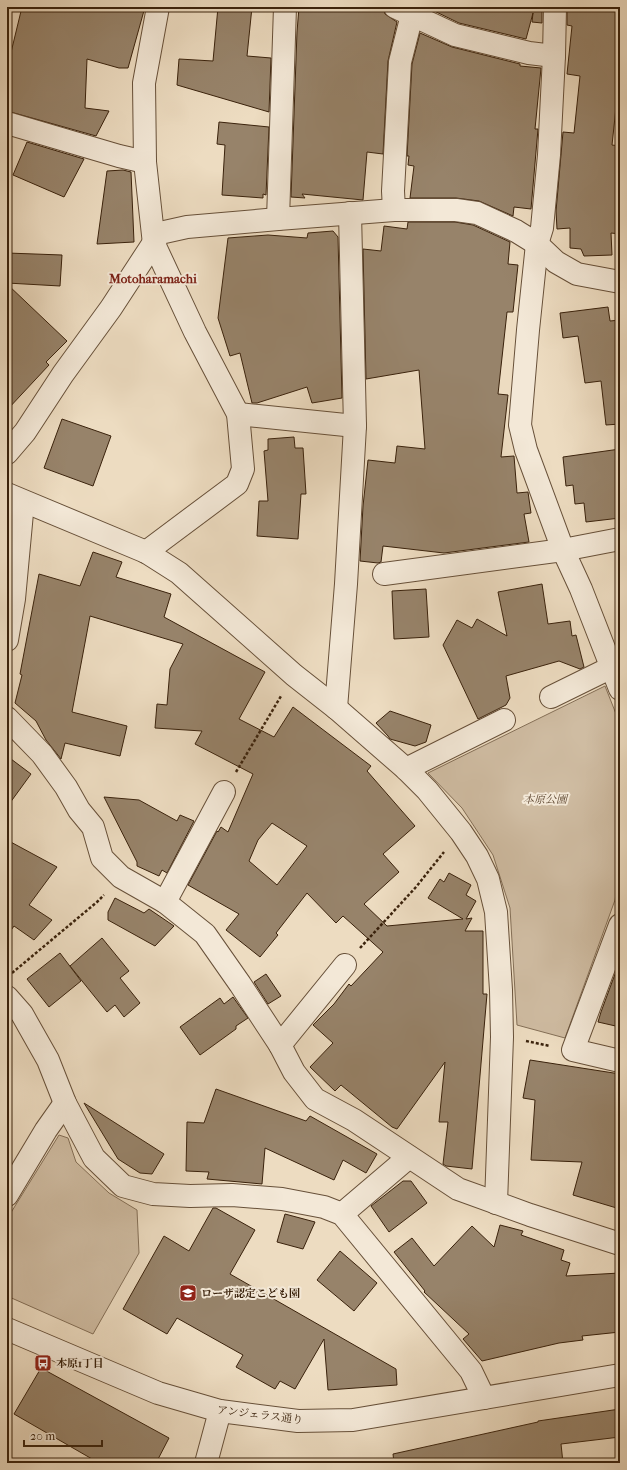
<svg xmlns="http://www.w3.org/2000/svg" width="627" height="1470" viewBox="0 0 627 1470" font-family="'IM FELL French Canon','Noto Serif JP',serif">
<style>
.green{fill:#cfbca2;stroke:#846f57}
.building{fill:#97836a;stroke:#3a220c;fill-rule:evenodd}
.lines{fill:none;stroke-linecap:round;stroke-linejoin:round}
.minor-casing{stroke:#675039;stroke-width:24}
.path{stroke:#3a220c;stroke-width:2.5;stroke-dasharray:3 2;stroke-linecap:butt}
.minor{stroke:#f3e8d7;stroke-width:22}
.labels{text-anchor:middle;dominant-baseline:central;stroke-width:4;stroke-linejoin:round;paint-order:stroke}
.park-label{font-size:11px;font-style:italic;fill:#5f4832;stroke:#f3e8d7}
.poi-label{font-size:11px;font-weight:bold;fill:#3a220c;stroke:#f3e8d7;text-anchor:start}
.street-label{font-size:11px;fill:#3a220c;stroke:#f3e8d7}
.quarter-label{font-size:13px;font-weight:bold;fill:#7a1f14;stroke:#f3e8d7}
</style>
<rect width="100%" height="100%" fill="#eddcc1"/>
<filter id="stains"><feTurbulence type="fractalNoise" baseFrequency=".005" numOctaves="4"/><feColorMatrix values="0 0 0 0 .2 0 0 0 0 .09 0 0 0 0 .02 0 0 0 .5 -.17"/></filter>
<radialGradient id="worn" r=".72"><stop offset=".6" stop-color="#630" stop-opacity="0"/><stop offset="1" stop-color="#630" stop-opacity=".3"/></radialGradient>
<g class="green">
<path d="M605,686L620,724V871L615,900L565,1038L517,1025L510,908L493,855L462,808L428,773Z"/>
<path d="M59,1135L68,1138L76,1162L109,1193L137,1210L139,1253L93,1334L7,1296V1219Z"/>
</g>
<g class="building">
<path d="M22,7H145L128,68H119L87,59L85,108L109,111L96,136L7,111V69Z"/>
<path d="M218,7H252L247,56L271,58L269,112L177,85L179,59L213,61Z"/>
<path d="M299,7H383L385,14L397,22L388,61L383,154L367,152L363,200L302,194L305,198L291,197L297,32Z"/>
<path d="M426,7H542V23L532,22L533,13L526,39L459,23Z"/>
<path d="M567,7H620V70L612,145L620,146V234L611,233L612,255L584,256L581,249L570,248V228L557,229L556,211L563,132L574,133L580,76L567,74L572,26L567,25Z"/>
<path d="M420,33L452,47L520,64V66L541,68L535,129H538L531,209L514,207L513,216L479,201L456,198H410L414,166L408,165L409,156H407L412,64Z"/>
<path d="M219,122L269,127L266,195L263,194V198L222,195L225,145L217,144Z"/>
<path d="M27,142L84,159L64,197L13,175Z"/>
<path d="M123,170L131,172L134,242L97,244L107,171Z"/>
<path d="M408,222H455L473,225L510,242L508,264L518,265L513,312H507L498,394L508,395L501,457L514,456L517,493L528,492L531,513L524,514L529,542L444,553L383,546L381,562L378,563L360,561L363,506L368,460L395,463L397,446L425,449L419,370L366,379L363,249L381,251L384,226L407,229Z"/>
<path d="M333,231L338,237L342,398L312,403L307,387L257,403H252L240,353L230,356L218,318L228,238L268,235L307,238L308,233Z"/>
<path d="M7,253L62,255L60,286L7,283Z"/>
<path d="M7,284L67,341L46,362L49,365L7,410Z"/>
<path d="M608,307L610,321L620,320V424L606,425L601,381L585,383L578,336L563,338L560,313Z"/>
<path d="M62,419L111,436L93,486L44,468Z"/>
<path d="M294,437L295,448H303L306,494H301L298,539L257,536L259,501H268L264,451L268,450V439Z"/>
<path d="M620,449V518L586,522L584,503L575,504L573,485L566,486L563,457Z"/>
<path d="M93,552L122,562L116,577L171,594L164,617L265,672L239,719L274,737L293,707L371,766L367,771L415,826L383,854L399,872L364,904L387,926L463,919L428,898L440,879L444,882L449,873L471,885L466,895L476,901L466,919L472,918L465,931H483V994H487L472,1169L446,1166L443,1164L448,1122H439L445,1062L397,1129L392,1127L341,1085L335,1091L310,1067L333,1043L313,1025L334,1004L349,984L351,986L383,952L343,916L336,923L307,893L276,933L278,935L260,957L226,930L239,914L188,885L217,831L218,832L221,827L228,832L253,774L195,744L202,731L155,728L157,704L167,705L170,669L183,644L90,616L72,712L127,726L120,756L65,743L61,759L46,740L36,721L15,703L22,675L20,674L39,574L80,586ZM272,823L307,846L277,885L249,861L258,840Z"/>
<path d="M542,584L548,624L570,621L572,636L576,635L584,667L580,669L559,661L506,676L510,698L506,705L478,719L443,645L457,620L472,628L477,619L507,636L498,592Z"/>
<path d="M426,589L429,637L394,639L392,591Z"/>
<path d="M390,711L431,725L426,742L415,746L390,739L388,736L376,723Z"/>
<path d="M7,756L31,774L7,807Z"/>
<path d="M104,797L139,800L177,821L180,815L194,821L167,873L162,870L159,876L137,866V862Z"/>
<path d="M7,840L57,867L29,905L52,920L34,940L14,926L7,936Z"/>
<path d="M115,898L144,913L149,909L174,926L155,946L108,920V912Z"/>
<path d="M102,938L129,971L120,978L140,1003L124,1017L115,1005L107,1012L70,966Z"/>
<path d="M60,953L81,981L49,1007L27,979Z"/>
<path d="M618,966H620V1027L598,1022L601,1012Z"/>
<path d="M266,974L281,996L268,1004L254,982Z"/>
<path d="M233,997L248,1018L236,1026V1029L200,1055L180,1027L220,998L224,1004Z"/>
<path d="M530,1060L620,1074V1209L573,1195L582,1162L531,1160L535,1100L523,1098Z"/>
<path d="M216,1089L306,1121L310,1116L377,1154L366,1173L343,1160L334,1180L265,1148L262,1184L207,1179L209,1172L186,1171L187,1122L204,1123Z"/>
<path d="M84,1103L164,1154L152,1174L140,1173L118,1159Z"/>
<path d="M403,1181H411L427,1203L389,1232L371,1206Z"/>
<path d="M213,1208H216L255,1230L230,1274L396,1369L397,1385L328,1390L324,1339L295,1389L280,1381L275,1389L236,1367L243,1355L177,1318L167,1334L123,1309L164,1236L189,1251Z"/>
<path d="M285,1214L315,1222L303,1249L277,1242Z"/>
<path d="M500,1225L523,1231L521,1235L564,1250L561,1260L570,1263L566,1276L620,1273V1332L582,1336L583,1340L559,1343L482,1361L463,1339L469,1334L424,1292L425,1291L394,1252L412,1238L434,1266L472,1226L494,1247Z"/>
<path d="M340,1251L377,1283L354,1311L317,1280Z"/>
<path d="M41,1368L169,1438L156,1463H99L14,1414Z"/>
<path d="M620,1409V1437L561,1444L563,1463H394L393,1454L538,1422V1421Z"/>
</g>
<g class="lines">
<g class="minor-casing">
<g id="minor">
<path d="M395,7L455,35L529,53L554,56"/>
<path d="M555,7L554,56L549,155L542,228L537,244L528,330L520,425L526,450L563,550L581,589L620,689"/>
<path d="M7,123L119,156L145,162"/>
<path d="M394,210L393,191L400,62L414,7"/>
<path d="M278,219L285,7"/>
<path d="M238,414L355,426"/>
<path d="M7,453L25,432L63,374L111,308L160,233L187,227L278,219L394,210H456L477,213L516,231L537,244L556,262L577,274L620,282"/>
<path d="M7,494L146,552L179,573L294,675L336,708L406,769L427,790L461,832L477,856L488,879L496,912L501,990L502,1037L496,1203"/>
<path d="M146,552L237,484L243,469L238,414L195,332L154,244L145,162L144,83L158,7"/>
<path d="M384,574L563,550L620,539"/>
<path d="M7,640L14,599L23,502"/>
<path d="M551,697L612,667"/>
<path d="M336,708L346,584L355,426L350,213"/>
<path d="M7,718L42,754L66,787L79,810L93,827L102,858L121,877L165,902L205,934L240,984L280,1045L294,1072L315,1099L354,1120L458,1189L530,1215L620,1244"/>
<path d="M406,769L504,720"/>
<path d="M165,902L224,792"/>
<path d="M620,925L573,1050L620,1061"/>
<path d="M7,997L22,1014L48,1060L65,1103L94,1158L123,1186L153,1194L190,1196L232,1195L282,1199L324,1207L342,1214L471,1371L484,1398"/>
<path d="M280,1045L345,965"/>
<path d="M7,1195L46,1130L65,1103"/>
<path d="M342,1214L409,1157"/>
<path d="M7,1329L158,1393L220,1411L298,1421L353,1420L620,1375"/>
<path d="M206,1463L220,1411"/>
</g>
</g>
<g class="path">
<path d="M236,772L281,696"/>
<path d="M360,948L416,887L444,852"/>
<path d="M12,973L97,902L104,895"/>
<path d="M526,1041L550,1046"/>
</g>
<use href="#minor" class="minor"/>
</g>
<defs>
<g id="school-square" transform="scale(0.9)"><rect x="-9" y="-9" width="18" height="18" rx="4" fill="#8f2418" stroke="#f3e8d7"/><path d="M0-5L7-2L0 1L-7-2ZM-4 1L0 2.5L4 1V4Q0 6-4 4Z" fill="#fff"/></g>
<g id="bus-square" transform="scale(0.9)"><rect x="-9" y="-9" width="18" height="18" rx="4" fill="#8f2418" stroke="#f3e8d7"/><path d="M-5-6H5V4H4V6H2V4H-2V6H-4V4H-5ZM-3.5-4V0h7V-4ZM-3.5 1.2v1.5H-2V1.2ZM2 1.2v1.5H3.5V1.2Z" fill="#fff"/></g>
</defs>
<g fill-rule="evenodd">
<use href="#school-square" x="188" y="1293"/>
<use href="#bus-square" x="43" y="1363"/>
</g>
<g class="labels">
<g class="park-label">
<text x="545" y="799">本原公園</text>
</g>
<g class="poi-label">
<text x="201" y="1293">ローザ認定こども園</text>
<text x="56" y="1363">本原1丁目</text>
</g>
<g class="street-label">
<text transform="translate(260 1415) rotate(7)">アンジェラス通り</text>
</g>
<g class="quarter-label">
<text x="153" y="278">Motoharamachi</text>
</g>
</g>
<rect width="627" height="1470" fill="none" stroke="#eddcc1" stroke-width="24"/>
<rect x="8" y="8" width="611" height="1454" fill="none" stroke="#3a220c" stroke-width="2"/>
<rect x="12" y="12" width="603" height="1446" fill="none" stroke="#3a220c"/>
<path d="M24 1440v6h78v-6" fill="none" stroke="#3a220c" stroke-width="2"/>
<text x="30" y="1440" font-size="12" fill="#3a220c" stroke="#f3e8d7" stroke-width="3" paint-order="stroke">20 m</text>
<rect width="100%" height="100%" filter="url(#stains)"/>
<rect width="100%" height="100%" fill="url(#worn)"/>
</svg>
